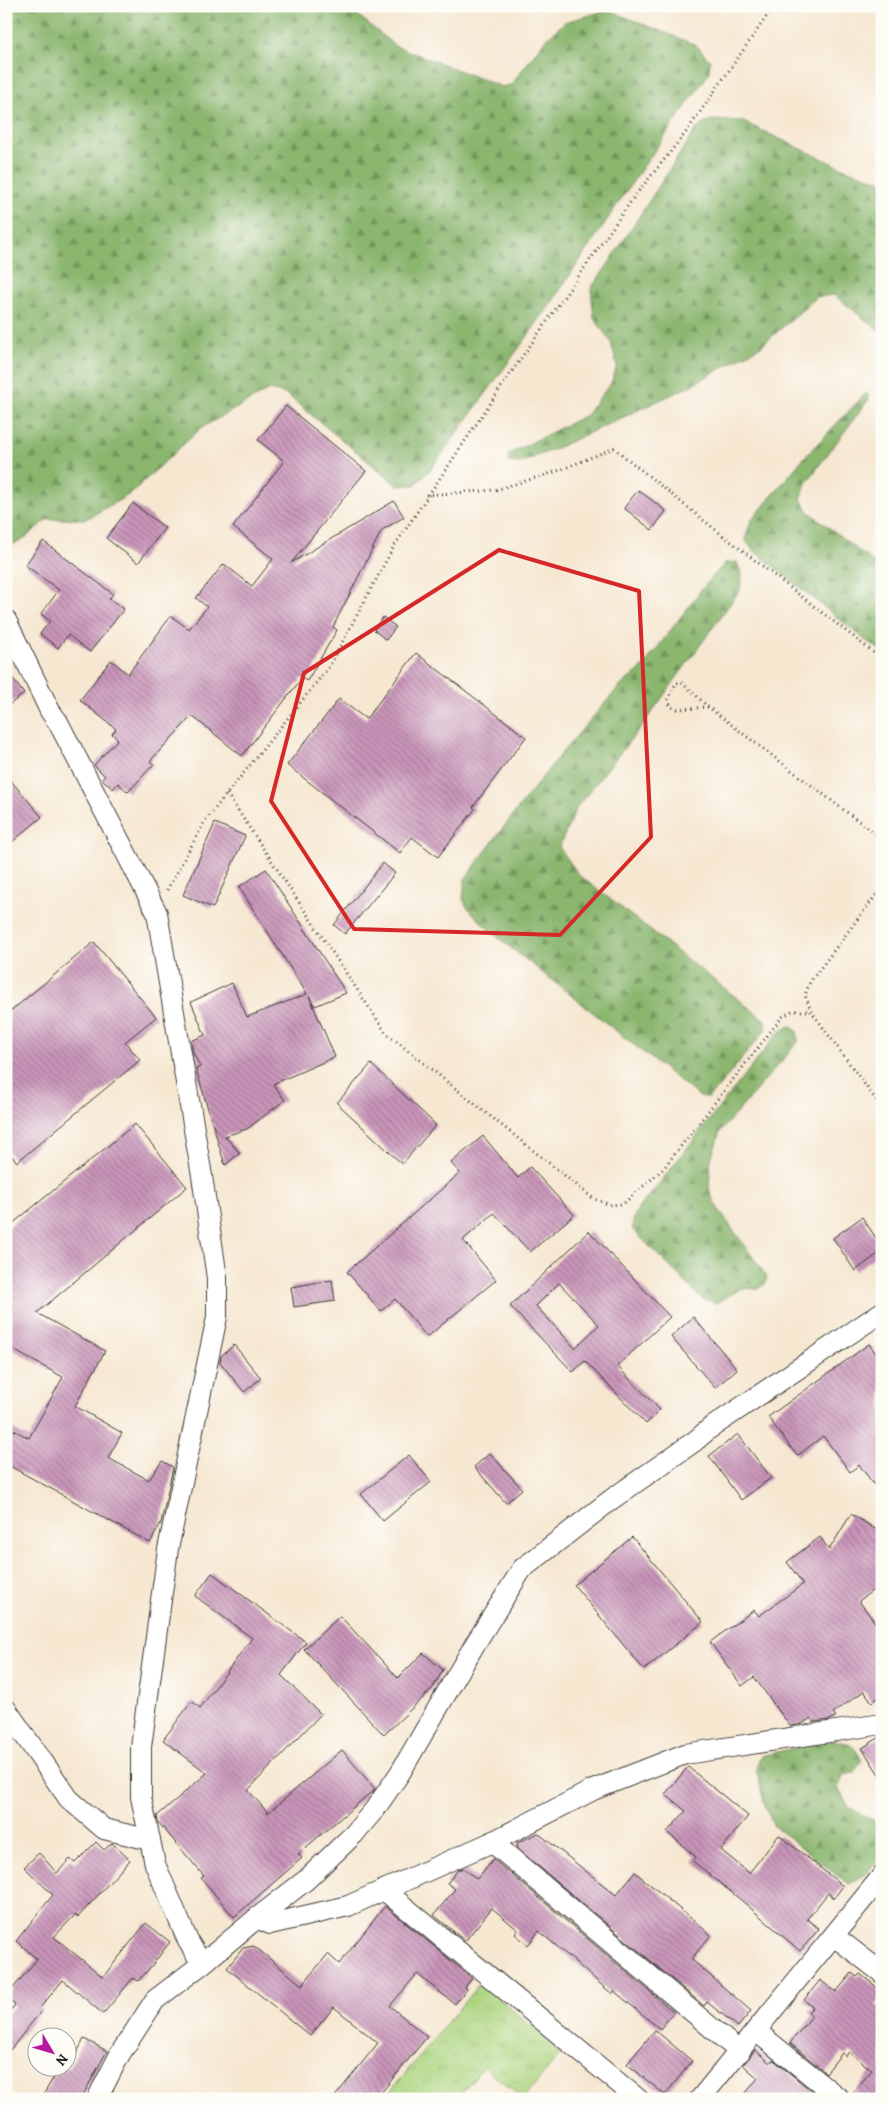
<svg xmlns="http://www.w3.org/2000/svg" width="888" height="2105" viewBox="0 0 888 2105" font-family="Alegreya,serif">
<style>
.grass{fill:url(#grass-tufts);stroke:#64784e}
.forest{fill:url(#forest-firs);stroke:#536945}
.building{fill:url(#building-back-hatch);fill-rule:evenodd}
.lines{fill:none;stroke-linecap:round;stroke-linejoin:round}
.minor-casing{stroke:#3d3a37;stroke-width:22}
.path{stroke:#3d3a37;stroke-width:3;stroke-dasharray:1 4;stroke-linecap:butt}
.minor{stroke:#fff;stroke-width:20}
.marked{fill:none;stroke:#d62828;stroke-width:4;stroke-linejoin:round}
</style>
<defs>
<pattern id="grass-tufts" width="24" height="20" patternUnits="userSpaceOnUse" patternTransform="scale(1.25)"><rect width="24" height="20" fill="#add580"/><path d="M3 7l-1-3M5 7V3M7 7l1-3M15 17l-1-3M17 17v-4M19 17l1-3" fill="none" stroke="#94b66e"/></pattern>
<pattern id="forest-firs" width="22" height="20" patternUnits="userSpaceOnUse" patternTransform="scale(1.25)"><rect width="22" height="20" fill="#8ab66e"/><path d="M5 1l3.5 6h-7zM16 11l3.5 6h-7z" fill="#70935a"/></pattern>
<pattern id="building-back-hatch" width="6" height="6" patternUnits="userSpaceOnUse" patternTransform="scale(1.25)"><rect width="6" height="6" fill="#c995b9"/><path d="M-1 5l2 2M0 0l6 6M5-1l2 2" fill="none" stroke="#a27996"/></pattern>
</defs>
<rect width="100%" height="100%" fill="#fdfcf7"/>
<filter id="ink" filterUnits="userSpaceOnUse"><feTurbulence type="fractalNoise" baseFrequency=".02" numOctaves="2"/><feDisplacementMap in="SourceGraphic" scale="10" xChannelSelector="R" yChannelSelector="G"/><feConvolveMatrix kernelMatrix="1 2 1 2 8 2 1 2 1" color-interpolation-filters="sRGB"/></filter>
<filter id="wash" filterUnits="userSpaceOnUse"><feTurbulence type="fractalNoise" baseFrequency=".0096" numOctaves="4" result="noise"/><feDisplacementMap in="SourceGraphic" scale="20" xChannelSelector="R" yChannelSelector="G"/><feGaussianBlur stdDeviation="1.12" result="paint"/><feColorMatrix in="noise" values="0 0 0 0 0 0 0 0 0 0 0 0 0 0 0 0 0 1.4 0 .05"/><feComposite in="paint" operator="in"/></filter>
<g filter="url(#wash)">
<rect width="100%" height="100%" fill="#f6e7d1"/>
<path class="grass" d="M480,1983L562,2052L523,2099L484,2066L456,2099H384Z"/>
<g class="forest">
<path d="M6,6H347L395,46L502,87L511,85L545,40L565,22L608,10L696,45L710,61L709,73L627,190L548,308L431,469L415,485L398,486L286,394L269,390L201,428L130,494L86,519H48L21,541L6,547Z"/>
<path d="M710,120L741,121L845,169L882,181V333L834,295L817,297L761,346L690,386L559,447L520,463L508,462L509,454L586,415L611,383L617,366L611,342L594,318L591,288L607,266L696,129Z"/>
<path d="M866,393L869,395V399L806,483L801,499L808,511L882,569V651L869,643L752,549L745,539L751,521L802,460Z"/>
<path d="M737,562L742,576L740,590L644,723L577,807L559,847L579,875L765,1020L766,1029L718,1088L708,1098L700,1097L491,932L467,907L463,899L465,879L509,820L559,756L619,687L642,668L702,589L725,563Z"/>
<path d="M790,1026L797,1031L798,1042L720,1132L711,1159L709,1187L714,1203L767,1277L765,1284L756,1289L742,1288L716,1303L701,1298L633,1230C631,1215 640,1205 650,1195L778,1033Z"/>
<path d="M827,1740C847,1742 853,1742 862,1761L853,1773L843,1775L838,1788L849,1807L875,1822L882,1835V1857L863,1876L848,1884L773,1825L764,1803L756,1767L761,1756Z"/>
</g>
<g id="blocks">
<g class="building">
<path d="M286,406L366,471L291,563L394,501L404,517L382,530L333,627L337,630L307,681L302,678L242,756L192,716L150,761L154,764L128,792L118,783L113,789L102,779L105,776L94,765L118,739L112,734L116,729L80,700L111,660L128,674L171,616L189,629L207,607L196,598L224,564L252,586L273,559L233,527L284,461L258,440Z"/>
<path d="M638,490L666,511L652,530L624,508Z"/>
<path d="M133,503L165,528L138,563L106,538Z"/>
<path d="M43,541L113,594L109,599L124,609L90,652L68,635L58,648L40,634L50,621L41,614L59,590L25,565Z"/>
<path d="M383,617L396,627L386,640L374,630Z"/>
<path d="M416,653L526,737L473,807L475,809L438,857L412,837L400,853L287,765L339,699L366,719Z"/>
<path d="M6,669L24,694L6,707Z"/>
<path d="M6,775L42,817L6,847Z"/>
<path d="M215,823L245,836L213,908L183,895Z"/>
<path d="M383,863L395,873L345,934L334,925Z"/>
<path d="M266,869L346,993L315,1006L309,996L335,1057L273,1084L285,1100L247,1129L225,1136L240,1153L225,1165L196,1069L200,1067L193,1052L191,1041L205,1035L191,1002L232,983L247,1017L307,994L239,887Z"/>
<path d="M94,942L156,1017L125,1042L140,1060L17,1162L6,1149V1015Z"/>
<path d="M371,1064L436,1125L402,1164L337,1103Z"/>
<path d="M135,1124L187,1187L37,1313L105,1351L75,1406L122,1433L108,1458L149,1480L162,1461L173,1467L161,1523L150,1543L6,1464V1426L29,1438L63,1377L6,1346V1314L13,1308L6,1300V1229Z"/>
<path d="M483,1136L518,1178L530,1167L574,1215L530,1252L494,1213L463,1240L496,1280L427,1337L395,1299L381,1311L347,1272L460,1173L451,1163Z"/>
<path d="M862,1217L882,1247V1251L855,1271L833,1238Z"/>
<path d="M589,1231L670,1317L617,1366L660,1410L646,1424L585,1361L573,1372L510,1306ZM559,1283L599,1325L575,1348L536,1306Z"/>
<path d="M332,1280L335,1301L294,1307L291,1287Z"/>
<path d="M693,1317L737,1369L715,1388L671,1337Z"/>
<path d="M869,1344L882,1361V1495L859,1465L850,1472L823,1436L797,1456L768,1417Z"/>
<path d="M234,1345L261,1378L244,1392L220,1362L221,1356Z"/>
<path d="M738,1434L771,1478L741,1500L709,1456Z"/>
<path d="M490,1453L522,1489L506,1503L474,1467Z"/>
<path d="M409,1455L431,1482L383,1521L361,1494Z"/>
<path d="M851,1514L882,1533V1583L859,1601L882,1632V1695L872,1702L864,1691L833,1713L836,1716L830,1720L814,1722L811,1718L802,1724L790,1726L754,1677L742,1686L710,1642L754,1610L759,1616L803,1584L787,1562L820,1537L829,1550Z"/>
<path d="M632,1537L703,1622L644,1670L574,1585Z"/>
<path d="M212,1573L306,1642L281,1675L321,1714L248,1790L268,1813L342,1750L375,1789L298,1854L302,1858L234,1917L201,1878L204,1876L158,1822L157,1816L207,1773L163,1740L192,1701L200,1708L252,1638L195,1596Z"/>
<path d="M340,1616L398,1678L423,1653L443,1670L432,1689L384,1735L304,1649Z"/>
<path d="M882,1736V1779L862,1748Z"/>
<path d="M688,1767L748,1816L721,1850L749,1873L779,1835L843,1886L834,1898L828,1893L807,1919L819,1929L800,1951L747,1905L693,1861L696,1857L667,1832L686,1811L665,1794Z"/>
<path d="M538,1833L616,1895L635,1872L711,1935L691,1959L751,2011L738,2027L707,2002L704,2006L518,1849L517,1843Z"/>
<path d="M96,1842L104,1850L112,1843L130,1860L78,1917L75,1915L54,1937L103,1977L146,1923L170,1942L149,1969L138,1981L133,1978L103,2014L63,1980L40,2008L42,2010L6,2055V2016L15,2005L6,1997L37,1959L16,1941L53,1895L24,1867L39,1853L57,1873L70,1859L75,1863Z"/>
<path d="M493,1859L674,2012L660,2029L614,1991L612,1994L539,1931L528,1945L515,1934L518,1930L492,1908L465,1941L434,1915L455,1889L447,1883L458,1870L463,1868L477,1879Z"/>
<path d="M385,1906L472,1978L465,1987L467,1989L455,2004L417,1974L390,2006L427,2037L376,2099H333L378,2043L334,2007L310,2036L227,1968L243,1948L254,1946L302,1985L328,1954L339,1964Z"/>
<path d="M852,1973L857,1977L860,1974L882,1991V1998L876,2005L882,2010V2092L876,2099H852L851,2095L872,2070L849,2052L846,2056L842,2053L826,2073L790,2043L812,2016L808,2012L813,2007L804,2000L820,1980L836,1992Z"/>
<path d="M655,2030L692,2061L665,2095L627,2064Z"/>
<path d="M84,2039L107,2051L81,2099H41L59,2068H69Z"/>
<path d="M755,2050L770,2063L772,2060L775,2061L821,2099H741L758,2078L743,2065Z"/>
</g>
</g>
</g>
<g filter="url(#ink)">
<use href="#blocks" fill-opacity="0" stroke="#3d3a37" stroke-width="1"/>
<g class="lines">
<g class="minor-casing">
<g id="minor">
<path d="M6,620L50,711L58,722L157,913L202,1176L217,1278V1317L168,1549L141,1747V1797L155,1864L188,1941L202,1964"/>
<path d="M6,1709L69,1799L104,1829L150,1840"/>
<path d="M492,1842L740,2052"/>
<path d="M384,1890L638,2099"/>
<path d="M257,1918L270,1924L348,1906L492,1842L593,1790L685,1754L882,1724"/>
<path d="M834,1936L882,1973"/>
<path d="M756,2031L840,2099"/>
<path d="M97,2099L120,2054L155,2000L202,1964L257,1918L306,1880L354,1834L375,1809L400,1773L475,1644L522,1569L612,1499L695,1441L709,1429L882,1312"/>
<path d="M700,2099L882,1876"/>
</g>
</g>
<g class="path">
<path d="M426,495L495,490L555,472L614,448L712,527L882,659"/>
<path d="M708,707L678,709L671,707L668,700L676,683L682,682L708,707L873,832L882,835"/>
<path d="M227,794L386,1033L594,1199L611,1205L623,1204L663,1169L782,1017L792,1011H811"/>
<path d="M882,887L810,982L805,995L811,1011L882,1108"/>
<path d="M167,890L205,821L329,667L393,548L508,377L634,197L684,135L774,6"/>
</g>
<use href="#minor" class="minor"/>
</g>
</g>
<path class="marked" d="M499,550L639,591L651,837L560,935L354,929L271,801L304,673Z"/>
<rect width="888" height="2105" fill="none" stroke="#fdfcf7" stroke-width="25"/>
<g transform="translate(52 2052) rotate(128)"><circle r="24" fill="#fdfcf7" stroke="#a3a29f"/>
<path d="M0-4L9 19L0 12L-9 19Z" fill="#b5179e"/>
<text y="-8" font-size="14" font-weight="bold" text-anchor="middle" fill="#1c1c1c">N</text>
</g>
</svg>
